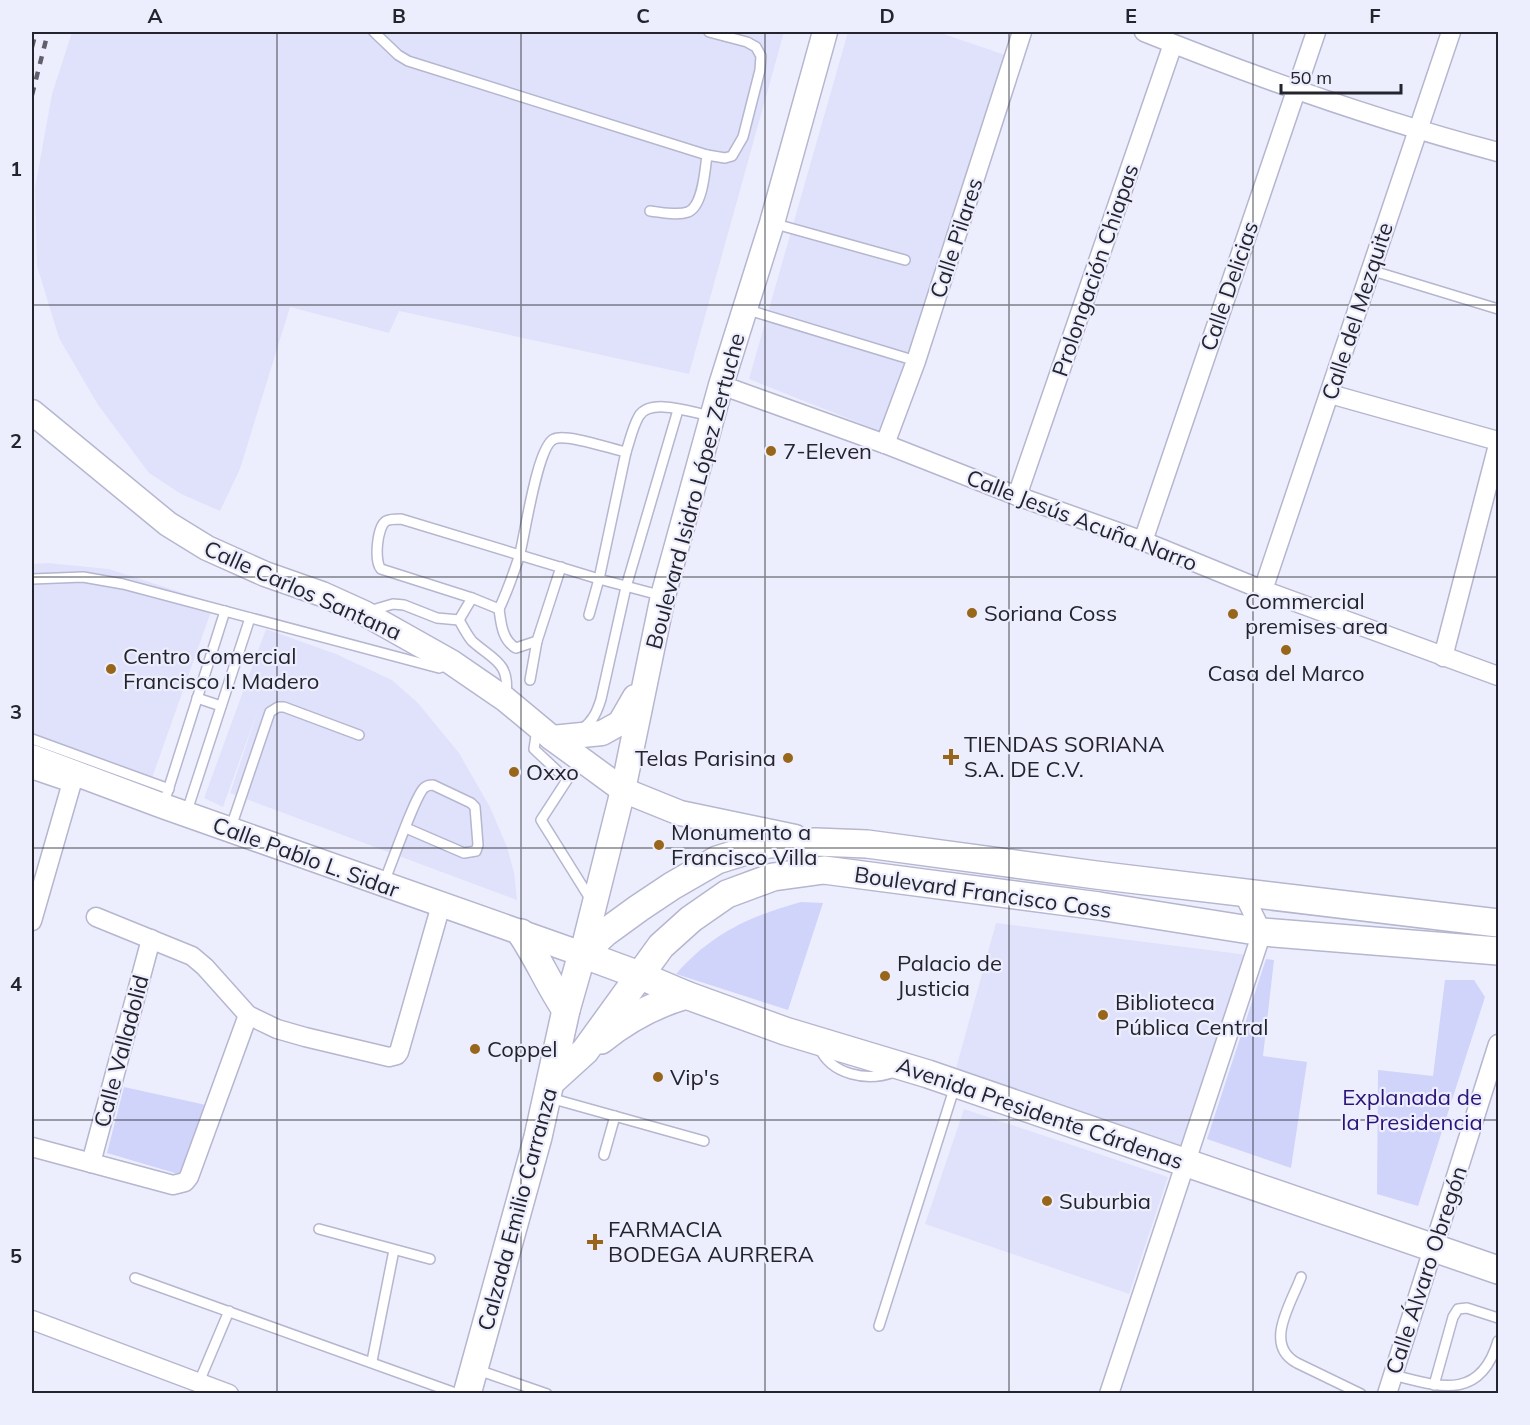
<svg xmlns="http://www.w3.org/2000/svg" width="1530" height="1425" viewBox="0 0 1530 1425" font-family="Mulish,sans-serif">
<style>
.built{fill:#e0e2fc}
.green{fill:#d0d3fa}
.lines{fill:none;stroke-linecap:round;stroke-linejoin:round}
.lane-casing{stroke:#b5b6cf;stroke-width:12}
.street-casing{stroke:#b5b6cf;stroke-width:21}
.secondary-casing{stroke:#b5b6cf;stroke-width:27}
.primary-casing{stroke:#b5b6cf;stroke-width:30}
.lane{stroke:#fff;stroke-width:9}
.street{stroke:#fff;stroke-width:18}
.secondary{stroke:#fff;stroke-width:24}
.primary{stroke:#fff;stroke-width:27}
.rail{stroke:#5f606b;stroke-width:4.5;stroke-dasharray:8 8;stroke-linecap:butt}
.grid{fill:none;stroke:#23242d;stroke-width:1.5;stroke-opacity:0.55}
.poi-dot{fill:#98661a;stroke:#edeefd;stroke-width:2}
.labels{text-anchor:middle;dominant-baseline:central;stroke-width:4.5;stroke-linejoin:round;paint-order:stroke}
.street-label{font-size:22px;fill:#23242d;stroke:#edeefd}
.poi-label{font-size:22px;fill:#23242d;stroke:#edeefd;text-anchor:start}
.park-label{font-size:22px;fill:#2a1379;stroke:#edeefd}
.neatline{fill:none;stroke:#23242d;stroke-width:2}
.grid-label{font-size:20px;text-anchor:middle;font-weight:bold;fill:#23242d}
</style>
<rect width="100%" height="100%" fill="#edeefd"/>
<g class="built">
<path d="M72,32H784L689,374L399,311L389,333L290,307L240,469L220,511L181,494L149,473L98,405L59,338L37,266L35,188L52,94Z"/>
<path d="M848,32H938L1017,59L887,434L749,379Z"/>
<path d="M48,563L109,569L214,603L152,778L32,734V564Z"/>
<path d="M266,629L336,654L392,680L418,703L459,753L490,807L507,847L514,872L517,900L230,793L259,707L223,807L204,798Z"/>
<path d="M996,923L1248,955L1181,1146L955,1072Z"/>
<path d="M964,1109L1168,1177L1129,1294L925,1224Z"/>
</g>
<g class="green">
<path d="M801,902L823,903L788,1010L676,974C711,934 750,916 801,902Z"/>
<path d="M1266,959L1274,960L1263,1056L1307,1062L1291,1168L1207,1139Z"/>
<path d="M1445,980H1474L1485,997L1418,1206L1377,1194L1378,1070L1433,1076Z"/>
<path d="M124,1087L206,1105L185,1176L107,1153Z"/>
</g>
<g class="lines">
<g class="lane-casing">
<g id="lane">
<path d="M374,32L398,55L408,61L707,155L725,158L732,156L743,137L760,70L761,56L756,47L747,42L709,32"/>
<path d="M650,211C661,212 677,216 688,212C703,206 705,170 707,155"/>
<path d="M772,223L905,260"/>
<path d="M1370,270L1498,309"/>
<path d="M745,309L916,361"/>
<path d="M32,579L83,577L123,584L439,668L447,665"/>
<path d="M472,598L381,569C374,561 377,527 386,521C390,519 397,519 401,519L599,579L663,596"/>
<path d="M499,609C501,623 502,640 516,648L537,641L561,567"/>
<path d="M369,611L393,604L404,605L437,618L459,620"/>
<path d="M589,615L599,579L626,452"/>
<path d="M459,620L472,598L499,609C507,592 513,575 519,557C525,536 537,446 554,439C566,433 611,449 626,452C630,440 633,426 639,416C651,397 693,413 712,416"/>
<path d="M459,620C463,627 467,635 472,641C493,660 510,662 506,695"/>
<path d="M530,680L537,641"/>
<path d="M197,698L221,706"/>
<path d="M537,729L534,749L567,780L541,820L591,900"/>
<path d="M582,729C593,721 597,712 601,699L626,587L678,410"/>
<path d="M32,739L169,789"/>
<path d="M32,774L70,787"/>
<path d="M163,806L225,611"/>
<path d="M186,814L250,618"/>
<path d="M230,830L270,712L278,707H284L359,735"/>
<path d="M384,882C391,866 415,796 424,788C427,785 430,785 433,785L471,803L475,807L478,845L476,851L464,853L406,828"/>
<path d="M819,1047C831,1075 867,1082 894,1072"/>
<path d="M550,1098L704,1141"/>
<path d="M604,1155L615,1116"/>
<path d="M319,1229L430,1259"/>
<path d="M1301,1277C1291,1304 1263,1345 1297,1363L1361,1394"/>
<path d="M135,1278L458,1394"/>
<path d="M879,1326L955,1086"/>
<path d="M372,1361L394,1250"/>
<path d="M478,1370L547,1394"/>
<path d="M1393,1375C1440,1387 1480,1401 1498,1341"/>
<path d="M199,1382L229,1311"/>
<path d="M1434,1385L1453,1317L1458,1309L1467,1308L1498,1318"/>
</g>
</g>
<g class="street-casing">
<g id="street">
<path d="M1144,32C1260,79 1377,120 1498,152"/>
<path d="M721,385L885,444L1017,496L1143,541L1263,590L1498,676"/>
<path d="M1330,394L1498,441"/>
<path d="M885,444L916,361L1022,32"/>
<path d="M1017,496L1173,44"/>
<path d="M1143,541L1316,32"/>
<path d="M1263,590L1451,32"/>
<path d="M1443,657L1498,445"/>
<path d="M96,917L192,956L205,967L248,1015L277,1029L305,1037L389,1057L397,1055L399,1052L441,905"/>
<path d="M32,921L75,772"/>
<path d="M32,1147L173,1185L185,1182L189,1177L248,1015"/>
<path d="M91,1163L151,939"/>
<path d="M32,1320L229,1394"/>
<path d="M1109,1394L1262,932L1243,893"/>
<path d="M1387,1394L1498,1044"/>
</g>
</g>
<g class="secondary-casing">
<g id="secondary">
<path d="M32,412L168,524L207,548L265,574L322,594L364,613L451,662L505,699L552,738L623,790L680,813L795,837"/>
<path d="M552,738L602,733L620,723L635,697"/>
<path d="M32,757L163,806L582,954L623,790L663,596L721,385L772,223L825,32"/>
</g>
</g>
<g class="primary-casing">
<g id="primary">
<path d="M521,933C538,958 549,985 566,1010"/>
<path d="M582,954L639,975L686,995L785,1031L928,1074L1498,1270"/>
<path d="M582,954L606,932L639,908L672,886L717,860L768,844L816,842L867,844L1096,875L1498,923"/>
<path d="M601,1040C627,1019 655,1004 686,995"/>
<path d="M552,1081L585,1051L661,946L691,919L727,894L773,877L824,870L1099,906L1262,932L1498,951"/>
<path d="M467,1394L538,1137L566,1010L582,954"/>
</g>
</g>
<use href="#lane" class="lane"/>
<use href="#street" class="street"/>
<use href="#secondary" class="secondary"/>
<use href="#primary" class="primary"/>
<g class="rail">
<path d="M32,47L36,32"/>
<path d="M32,95L48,32"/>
</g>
</g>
<path class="grid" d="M277,32V1394M521,32V1394M765,32V1394M1009,32V1394M1253,32V1394M32,305H1498M32,577H1498M32,848H1498M32,1120H1498"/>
<g class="poi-dot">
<circle cx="771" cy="451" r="6"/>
<circle cx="972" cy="613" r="6"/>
<circle cx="1233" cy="614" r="6"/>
<circle cx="1286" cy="650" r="6"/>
<circle cx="111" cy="669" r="6"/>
<path d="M948 748h6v6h6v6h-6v6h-6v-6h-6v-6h6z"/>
<circle cx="788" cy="758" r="6"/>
<circle cx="514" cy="772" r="6"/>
<circle cx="659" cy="845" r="6"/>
<circle cx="885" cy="976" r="6"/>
<circle cx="1103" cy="1015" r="6"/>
<circle cx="475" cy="1049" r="6"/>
<circle cx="658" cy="1077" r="6"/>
<circle cx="1047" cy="1201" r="6"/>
<path d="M592 1233h6v6h6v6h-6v6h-6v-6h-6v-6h6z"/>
</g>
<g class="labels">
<g class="street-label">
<text transform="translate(956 238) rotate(-72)">Calle Pilares</text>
<text transform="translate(1095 270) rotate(-71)">Prolongación Chiapas</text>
<text transform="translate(1229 286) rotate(-71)">Calle Delicias</text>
<text transform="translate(1357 311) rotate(-72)">Calle del Mezquite</text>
<text transform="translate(695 491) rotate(-75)">Boulevard Isidro López Zertuche</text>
<text transform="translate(1082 520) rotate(21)">Calle Jesús Acuña Narro</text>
<text transform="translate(303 590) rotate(24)">Calle Carlos Santana</text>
<text transform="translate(306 857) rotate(20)">Calle Pablo L. Sidar</text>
<text transform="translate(983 892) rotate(8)">Boulevard Francisco Coss</text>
<text transform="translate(121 1051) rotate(-75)">Calle Valladolid</text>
<text transform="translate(1040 1113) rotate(19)">Avenida Presidente Cárdenas</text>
<text transform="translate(517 1209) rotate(-75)">Calzada Emilio Carranza</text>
<text transform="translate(1426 1270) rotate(-72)">Calle Álvaro Obregón</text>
</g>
<g class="poi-label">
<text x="783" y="451">7-Eleven</text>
<text x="1245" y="601">Commercial<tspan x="1245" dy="25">premises area</tspan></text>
<text x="984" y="613">Soriana Coss</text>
<text x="123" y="656">Centro Comercial<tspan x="123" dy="25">Francisco I. Madero</tspan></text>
<text x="1286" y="673" text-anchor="middle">Casa del Marco</text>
<text x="964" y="744">TIENDAS SORIANA<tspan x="964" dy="25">S.A. DE C.V.</tspan></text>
<text x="776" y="758" text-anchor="end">Telas Parisina</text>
<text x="526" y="772">Oxxo</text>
<text x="671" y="832">Monumento a<tspan x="671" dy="25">Francisco Villa</tspan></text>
<text x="897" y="963">Palacio de<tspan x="897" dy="25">Justicia</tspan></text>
<text x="1115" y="1002">Biblioteca<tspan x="1115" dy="25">Pública Central</tspan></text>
<text x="487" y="1049">Coppel</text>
<text x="670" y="1077">Vip's</text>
<text x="1059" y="1201">Suburbia</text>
<text x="608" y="1229">FARMACIA<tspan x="608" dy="25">BODEGA AURRERA</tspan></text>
</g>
<g class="park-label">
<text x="1412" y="1097">Explanada de<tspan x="1412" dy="25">la Presidencia</tspan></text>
</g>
</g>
<rect width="1530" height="1425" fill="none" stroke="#edeefd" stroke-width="66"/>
<path d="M1281 84v9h120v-9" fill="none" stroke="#23242d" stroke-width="3"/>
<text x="1290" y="84" font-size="18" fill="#23242d" stroke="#edeefd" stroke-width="4.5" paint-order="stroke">50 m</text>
<rect x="33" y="33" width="1464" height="1359" class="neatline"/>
<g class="grid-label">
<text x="155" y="23">A</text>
<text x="399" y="23">B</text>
<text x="643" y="23">C</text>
<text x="887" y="23">D</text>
<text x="1131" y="23">E</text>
<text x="1375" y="23">F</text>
<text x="16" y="176">1</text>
<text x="16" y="448">2</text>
<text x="16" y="719">3</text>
<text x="16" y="991">4</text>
<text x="16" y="1263">5</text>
</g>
</svg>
